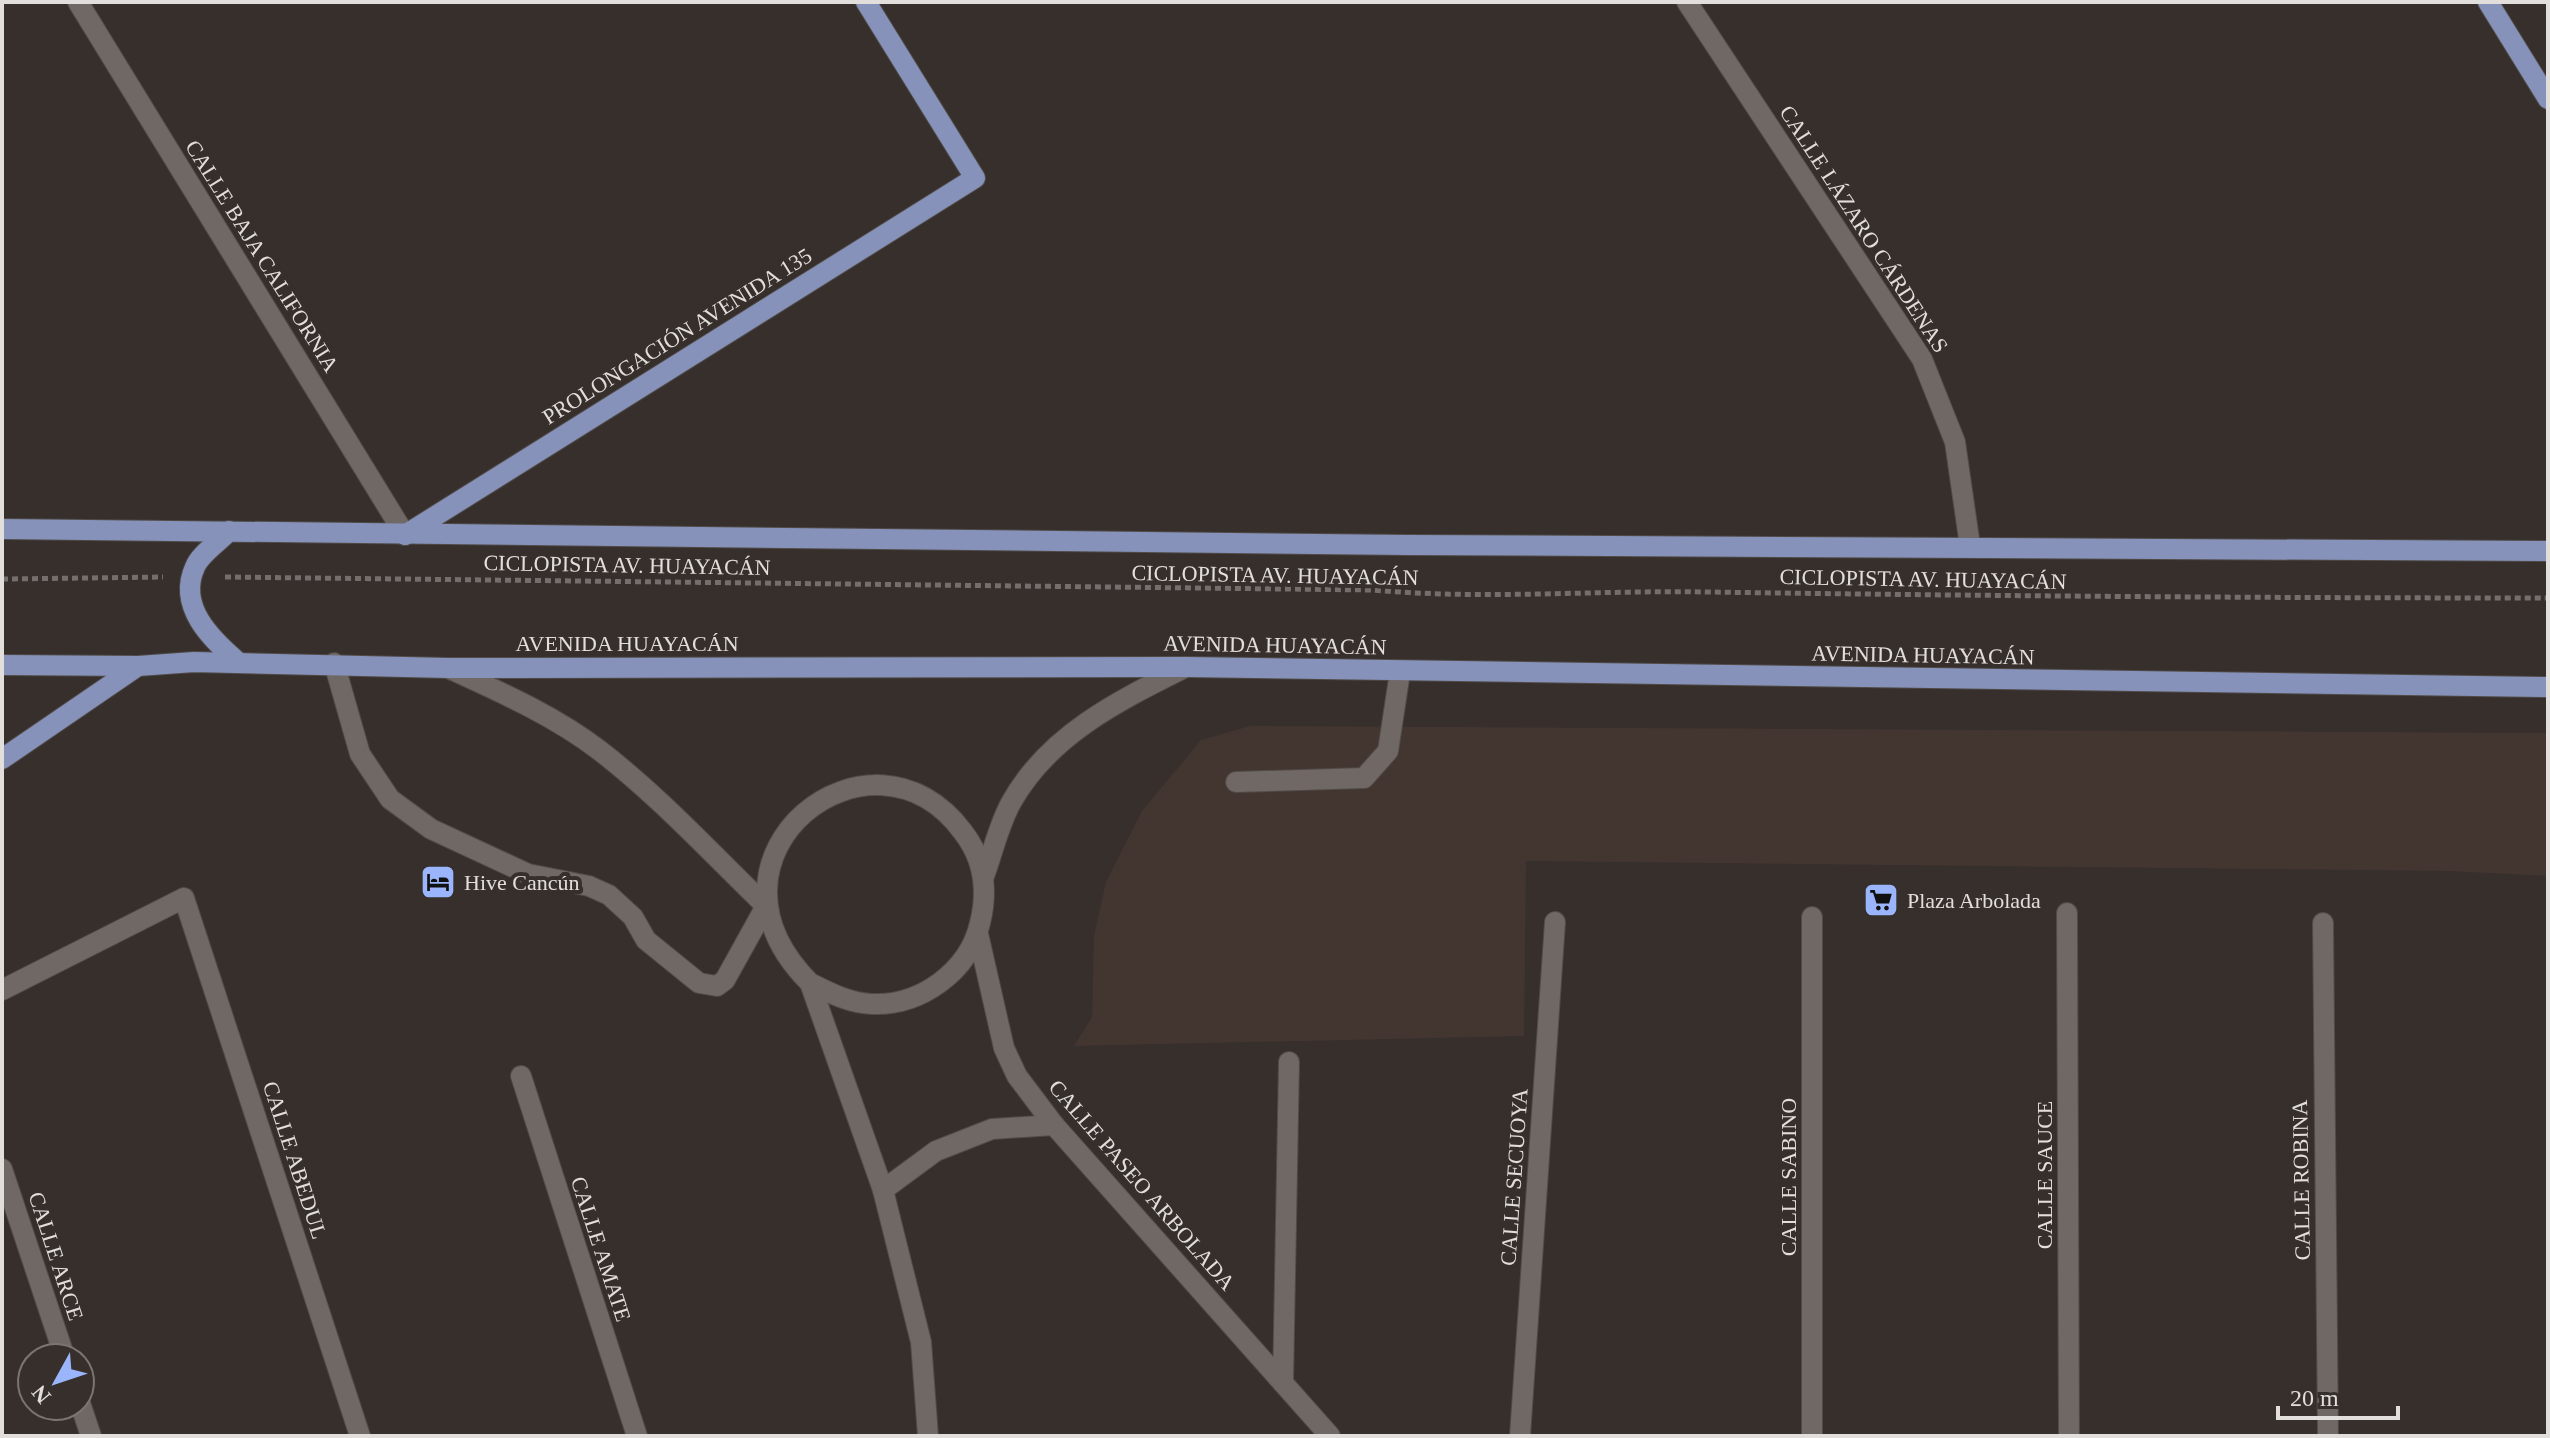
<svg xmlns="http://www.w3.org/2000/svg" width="2550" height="1438" viewBox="0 0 2550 1438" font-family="'Times New Roman',serif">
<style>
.built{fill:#433630}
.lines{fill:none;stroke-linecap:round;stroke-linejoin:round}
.minor-casing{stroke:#504b48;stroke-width:22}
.major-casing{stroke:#504b48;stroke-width:22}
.path{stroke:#746e6c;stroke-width:5;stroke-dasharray:6 4;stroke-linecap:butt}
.minor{stroke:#706864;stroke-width:20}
.major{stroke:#8692b9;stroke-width:20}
.labels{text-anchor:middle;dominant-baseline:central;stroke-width:8;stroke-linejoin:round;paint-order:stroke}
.street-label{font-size:22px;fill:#e2dedc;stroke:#362f2c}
.poi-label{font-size:22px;fill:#e2dedc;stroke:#362f2c;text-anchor:start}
</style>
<rect width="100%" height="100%" fill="#362f2c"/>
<path class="built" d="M1250,726L2548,733V876L2450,871L1526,861L1524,1036L1074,1046L1092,1017L1094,936L1106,882L1142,811L1201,740Z"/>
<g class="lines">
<g class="minor-casing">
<g id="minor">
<path d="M78,2L405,535"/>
<path d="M1687,2L1922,359L1955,442L1970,546"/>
<path d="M334,663L360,754L390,799L431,829L528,874L589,886L609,895L633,917L646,940L699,983L717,986L725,980L766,906C711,853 660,797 599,750C553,715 500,692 448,668"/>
<path d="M1236,782L1364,778L1388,751L1400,672"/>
<path d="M984,876C993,852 999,823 1012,801C1050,734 1120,700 1186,667"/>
<path d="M2067,913L2069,1436"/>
<path d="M1812,917V1436"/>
<path d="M2323,923L2328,1436"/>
<path d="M978,934L1004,1048L1017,1076L1054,1125L1330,1436"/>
<path d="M810,983C830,993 849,1003 872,1004C921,1006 969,971 980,923C988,891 984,859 963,832C872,708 682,855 810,983L883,1190L921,1342L928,1436"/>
<path d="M2,990L184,898L360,1436"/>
<path d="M521,1076L637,1436"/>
<path d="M2,1169L65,1358"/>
<path d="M883,1190L936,1151L992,1129L1054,1125"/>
<path d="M1283,1383L1289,1062"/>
<path d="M80,1403L91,1436"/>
<path d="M1520,1436L1555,922"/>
</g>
</g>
<g class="major-casing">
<g id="major">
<path d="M2488,2L2548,99"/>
<path d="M2,529L1408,545L2548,551"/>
<path d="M229,531C219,542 200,554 195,567C177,606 211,639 238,662"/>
<path d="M405,535L975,178L866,2"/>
<path d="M2,665L138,666L194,662L448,668L1186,667L2548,687"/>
<path d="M2,759L138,666"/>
</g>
</g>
<g class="path">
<path d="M225,577L1373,590C1484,600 1595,590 1706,592C1987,596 2267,598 2548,598"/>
<path d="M2,579L163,577"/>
</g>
<use href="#minor" class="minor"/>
<use href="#major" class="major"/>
</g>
<defs>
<g id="hotel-square" transform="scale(1.8)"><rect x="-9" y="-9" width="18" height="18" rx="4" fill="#9bb5fd" stroke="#362f2c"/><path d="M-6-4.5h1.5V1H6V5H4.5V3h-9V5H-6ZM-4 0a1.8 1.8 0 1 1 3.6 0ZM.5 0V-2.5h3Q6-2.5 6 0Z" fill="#111"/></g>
<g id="supermarket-square" transform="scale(1.8)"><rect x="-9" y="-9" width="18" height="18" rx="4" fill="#9bb5fd" stroke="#362f2c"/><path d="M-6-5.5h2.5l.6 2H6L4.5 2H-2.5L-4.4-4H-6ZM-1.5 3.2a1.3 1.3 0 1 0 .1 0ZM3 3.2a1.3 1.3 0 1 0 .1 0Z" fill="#111"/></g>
</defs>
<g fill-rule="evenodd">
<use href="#hotel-square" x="438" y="882"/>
<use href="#supermarket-square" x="1881" y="900"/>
</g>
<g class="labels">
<g class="street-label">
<text transform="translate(1864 229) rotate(57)">CALLE LÁZARO CÁRDENAS</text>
<text transform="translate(262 256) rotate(58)">CALLE BAJA CALIFORNIA</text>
<text transform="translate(677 336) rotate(-32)">PROLONGACIÓN AVENIDA 135</text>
<text transform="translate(627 565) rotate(1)">CICLOPISTA AV. HUAYACÁN</text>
<text transform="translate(1275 575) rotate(1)">CICLOPISTA AV. HUAYACÁN</text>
<text transform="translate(1923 579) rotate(1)">CICLOPISTA AV. HUAYACÁN</text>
<text x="627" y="643">AVENIDA HUAYACÁN</text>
<text transform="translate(1275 645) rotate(1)">AVENIDA HUAYACÁN</text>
<text transform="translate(1923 655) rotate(1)">AVENIDA HUAYACÁN</text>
<text transform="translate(295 1160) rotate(72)">CALLE ABEDUL</text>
<text transform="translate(2044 1175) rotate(-90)">CALLE SAUCE</text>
<text transform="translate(1514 1177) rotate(-86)">CALLE SECUOYA</text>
<text transform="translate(1788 1177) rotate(-90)">CALLE SABINO</text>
<text transform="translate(2301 1180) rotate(-91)">CALLE ROBINA</text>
<text transform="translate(1142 1185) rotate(49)">CALLE PASEO ARBOLADA</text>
<text transform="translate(601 1249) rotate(72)">CALLE AMATE</text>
<text transform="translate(56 1256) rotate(72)">CALLE ARCE</text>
</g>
<g class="poi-label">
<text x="464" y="882">Hive Cancún</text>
<text x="1907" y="900">Plaza Arbolada</text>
</g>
</g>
<rect width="2550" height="1438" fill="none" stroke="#e2dedc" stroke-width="8"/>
<g transform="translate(56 1382) rotate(230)"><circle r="38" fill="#362f2c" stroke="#7b7572" stroke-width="2"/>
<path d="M0-6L14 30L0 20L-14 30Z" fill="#9bb5fd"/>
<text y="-12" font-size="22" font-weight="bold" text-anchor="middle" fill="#e2dedc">N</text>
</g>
<path d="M2278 1406v12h120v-12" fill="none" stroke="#e2dedc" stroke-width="4"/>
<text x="2290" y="1406" font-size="24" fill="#e2dedc" stroke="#362f2c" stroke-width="6" paint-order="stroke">20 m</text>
</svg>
